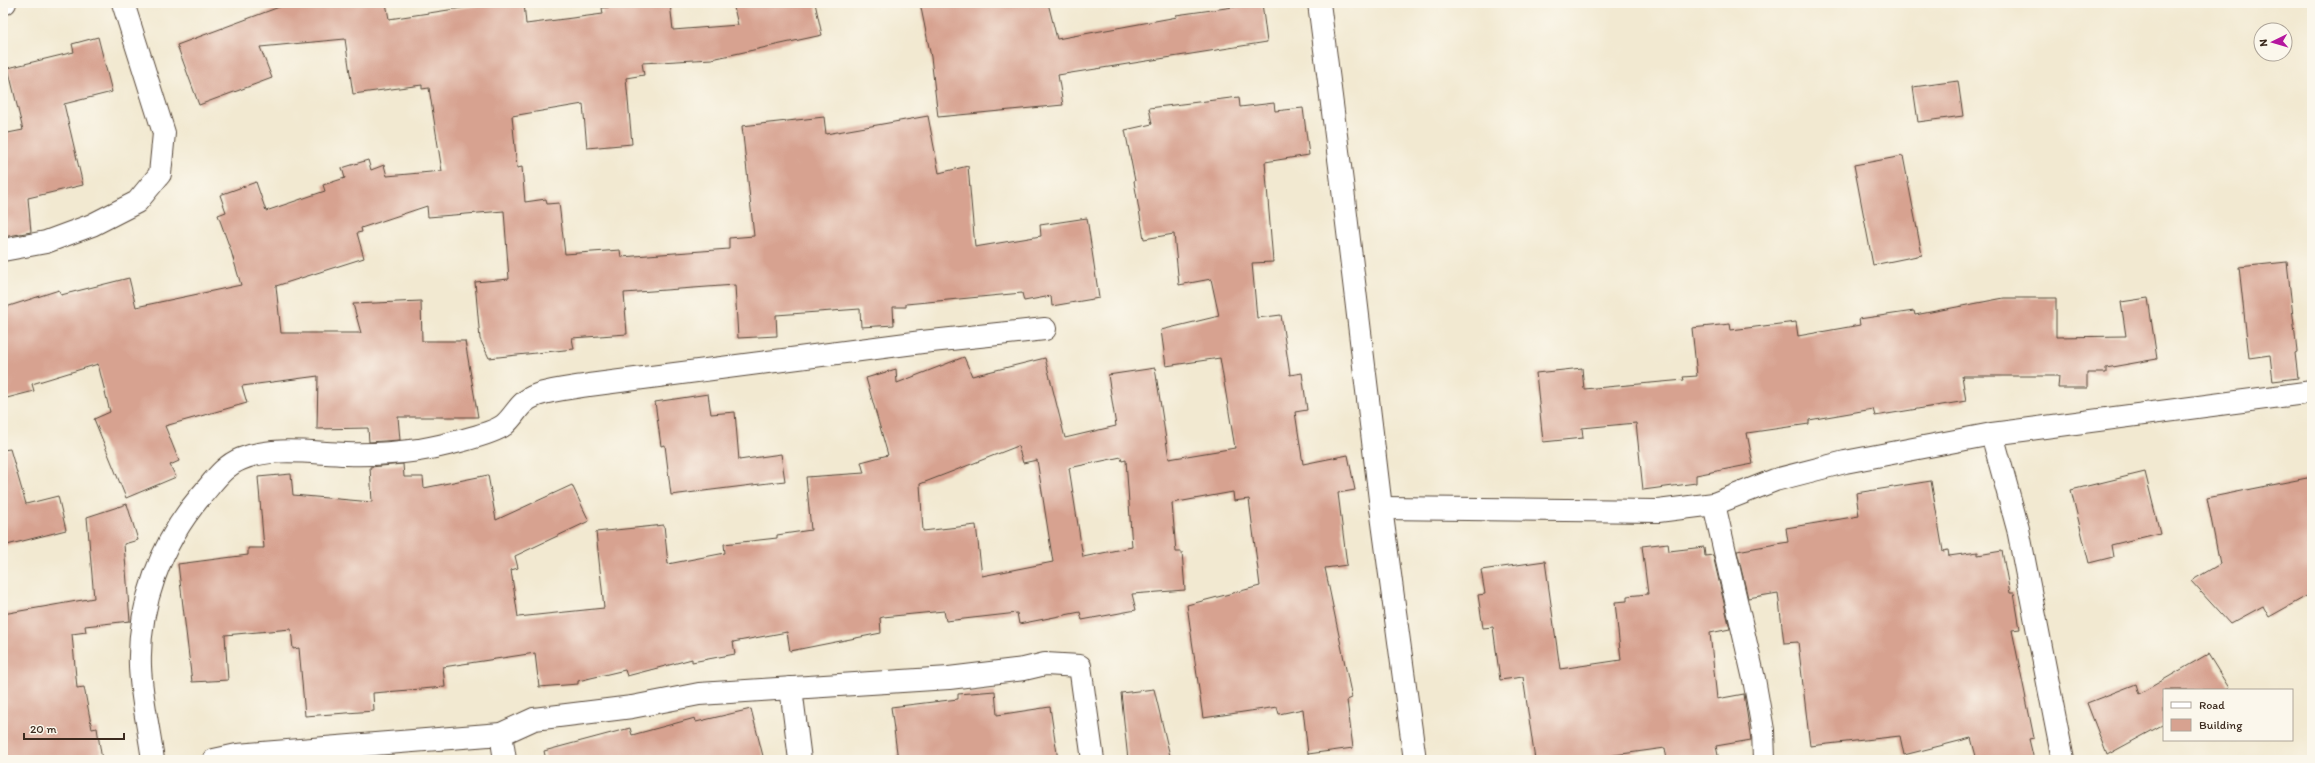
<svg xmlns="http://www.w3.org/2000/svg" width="2315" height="763" viewBox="0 0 2315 763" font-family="Itim,sans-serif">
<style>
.building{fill:#d7a290;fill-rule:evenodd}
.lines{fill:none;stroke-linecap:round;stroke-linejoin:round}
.street-casing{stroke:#564739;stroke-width:24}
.secondary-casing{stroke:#564739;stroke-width:24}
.street{stroke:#fff;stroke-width:22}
.secondary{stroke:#fff;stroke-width:22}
</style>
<rect width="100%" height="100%" fill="#fbf7ec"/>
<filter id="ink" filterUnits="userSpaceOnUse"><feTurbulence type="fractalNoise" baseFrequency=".025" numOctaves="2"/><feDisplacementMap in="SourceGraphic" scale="8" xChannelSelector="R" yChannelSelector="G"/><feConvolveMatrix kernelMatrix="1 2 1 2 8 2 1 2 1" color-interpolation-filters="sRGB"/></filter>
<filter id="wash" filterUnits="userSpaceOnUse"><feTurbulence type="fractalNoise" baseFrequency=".012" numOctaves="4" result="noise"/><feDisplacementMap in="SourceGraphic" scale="16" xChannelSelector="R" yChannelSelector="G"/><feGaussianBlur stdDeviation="0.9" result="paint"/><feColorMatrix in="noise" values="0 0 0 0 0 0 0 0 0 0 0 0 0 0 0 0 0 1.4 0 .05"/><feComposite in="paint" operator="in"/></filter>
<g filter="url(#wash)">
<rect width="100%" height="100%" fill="#f2e9d1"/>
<g id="blocks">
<g class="building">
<path d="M290,3H386L389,19L495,3H524L526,24L603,14L602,8L640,3H670L673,30L738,25L733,3H815L822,35L712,59L642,63L644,75L626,78L632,144L587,148L583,104L512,116L517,168L522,167L525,202L546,199L547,204L559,203L565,254L620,250L621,257L729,249V238L754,236L742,126L824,117L826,134L928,116L939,173L968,166L975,247L1041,236L1040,225L1087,218L1099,298L1052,306L1051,296L1024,301L1022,293L906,304V307H893L894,325L861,327L860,309L776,315L777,336L738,338L735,285L624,293L627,334L572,338L574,349L489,358L480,339L475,282L509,279L504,211L428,217L427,206L361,228L362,232L357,233L364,258L276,286L281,333H361L353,304L421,301L422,341H465L478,417H398L400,440L369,442L368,428L317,429L318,376L242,386L247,403L165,426L179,461L170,465L176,477L126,498L94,419L110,412L98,364L32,384L34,391L3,399V308L59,290L61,295L129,278L136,307L241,285L231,251L218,215L226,212L220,195L256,182L266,211L325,191L323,185L345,178L342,168L368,160L371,170L384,165L387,176L442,171L429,88L422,89V85L353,94L345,39L260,47L272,78L199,105L177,45Z"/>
<path d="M920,3H1048L1057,39L1177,17L1176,15L1262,3L1267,42L1058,75L1063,105L938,117L931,57Z"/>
<path d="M98,37L112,92L64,104L83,185L28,198L31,232L3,237V134L23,130L8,68L74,52L72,44Z"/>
<path d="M1958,81L1963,116L1918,122L1913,87Z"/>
<path d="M1239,97L1240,107L1274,103L1275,111L1303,108L1309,155L1265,162L1273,262L1252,263L1257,318L1281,315L1290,375L1302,373L1307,410L1295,412L1303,464L1348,455L1355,490L1338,493L1347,565L1325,568L1352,698L1347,700L1353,748L1308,754L1303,709L1279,714L1277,707L1203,718L1187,605L1260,586L1249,499L1234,501L1233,492L1172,503L1176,552H1182L1185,590L1132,594L1136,610L1082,620L1080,612L1019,624L1017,613L946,621L944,611L883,617L880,618L881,633L790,651L787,632L733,642L735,654L692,662V659L627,676L625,670L578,681V684L539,687L535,653L443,667L445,687L373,693L374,711L305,716L299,648L293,649L291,629L225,635L228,680L192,682L178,564L248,555V548H264L258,477L291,474L293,495L372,502L370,467L403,464L404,477H423L424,488L488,475L496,520L572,485L589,521L515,556L518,568L511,570L518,617L604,608L596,532L664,525L668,564L725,553L724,544L777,538V535L811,530L806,477L864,473L861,462L888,455L866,378L896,369L897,383L964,357L972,376L1045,358L1065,438L1116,426L1108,375L1155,368L1169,459L1235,448L1220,358L1166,366L1161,330L1219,316L1211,279L1179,285L1174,234L1144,239L1134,181H1135L1125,130L1152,124L1149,108ZM1018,446L1023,463L1037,460L1053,562L982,576L976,525L923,531L920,484ZM1121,457L1122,461L1126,460L1132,547L1083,557L1069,468Z"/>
<path d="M1903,156L1922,255L1873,265L1854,165Z"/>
<path d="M2287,262L2297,352L2295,353L2298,378L2273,381L2270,355L2249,358L2239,267Z"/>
<path d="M2004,298H2056V337L2126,336L2121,302L2148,298L2157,359L2106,368V373H2087V388H2058L2059,376H1962L1966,401L1875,416L1873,409L1809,420V424L1747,433L1753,464L1696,475V483L1643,490L1636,423L1582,428L1583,438L1543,442L1536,373L1582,368L1584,389L1684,380L1683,377L1697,376L1692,328L1730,324L1731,330L1796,322L1798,336L1860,325L1859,319L1914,311L1915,315Z"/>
<path d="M708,394L711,414L735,412L739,460L781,454L785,481L671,495L665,445L661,446L655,402Z"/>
<path d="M10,449L26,504L58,496L66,530L3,546V450Z"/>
<path d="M2145,472L2160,533L2111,545L2113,557L2089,563L2071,490Z"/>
<path d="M2312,477V593L2269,617L2263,606L2230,624L2191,581L2220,564L2207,498Z"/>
<path d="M1931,481L1943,551L1948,550L1949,556L1978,552V555L2002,551L2010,593H2014L2020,629L2012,630L2034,738L2029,739L2034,760H1977L1971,738L1904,755L1900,736L1810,746L1798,642L1784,643L1778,593L1748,598L1737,551L1788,542L1786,528L1859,516L1856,493Z"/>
<path d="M127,504L138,540L124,544L130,621L85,626L86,632L72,634L77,688L84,687L92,729L97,728L102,760H3V614L94,598L87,517Z"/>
<path d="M1668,543L1669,551L1704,547L1705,556L1713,555L1730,629L1710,633L1717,699L1744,694L1751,740L1716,746L1719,760H1667L1665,748L1607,756L1608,760H1535L1523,677L1500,680L1493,627L1483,628L1478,595L1485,594L1481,570L1545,561L1560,669L1621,660L1615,602L1627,601V596L1648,594L1642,546Z"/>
<path d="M2208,654L2229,688L2225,690H2164V724L2107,755L2087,703L2136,684L2139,694Z"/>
<path d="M1154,689L1171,760H1128L1121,693Z"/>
<path d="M995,691L997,715L1050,707L1058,760H898L891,707L958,699V694Z"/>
<path d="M751,709L764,760H546L544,751L630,728L632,735L695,718L696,722Z"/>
</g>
</g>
</g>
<g filter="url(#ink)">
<use href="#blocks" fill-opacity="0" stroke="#564739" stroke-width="1"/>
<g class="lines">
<g class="street-casing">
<g id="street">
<path d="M3,3H5"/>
<path d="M3,250L46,242L92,225L137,202L160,174L164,133L123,3"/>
<path d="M1992,434L2018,529L2063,760"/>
<path d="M1714,504L1754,679L1763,730L1764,760"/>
<path d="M1381,508L1658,511L1714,504L1775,480L1845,462L1992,434L2312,392"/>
<path d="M791,688L800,760"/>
<path d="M501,734L505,760"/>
<path d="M153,760C149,729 141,697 140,666C138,605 161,543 200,497C212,484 223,466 241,459C273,446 312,453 346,454C369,455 396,453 419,450C437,447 491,435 504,425C517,414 518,402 537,395C553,389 572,388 589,385L922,342L1045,329"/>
<path d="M214,760L237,755L501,734L534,719L632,707L699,694L949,678L1024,669L1045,664L1080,666L1093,760"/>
</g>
</g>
<g class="secondary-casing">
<path id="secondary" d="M1319,3L1343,190L1381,508L1415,760"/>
</g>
<use href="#street" class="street"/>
<use href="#secondary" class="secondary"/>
</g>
</g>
<rect width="2315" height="763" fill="none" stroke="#fbf7ec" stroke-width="16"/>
<rect x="2163" y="689" width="130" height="52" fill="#fbf7ec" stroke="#aea59a"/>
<rect x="2171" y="702" width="20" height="6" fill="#ffffff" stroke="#aea59a"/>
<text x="2199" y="709" font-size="12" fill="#3b2a1e">Road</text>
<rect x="2171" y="719" width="20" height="12" fill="#d7a290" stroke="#aea59a"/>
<text x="2199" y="729" font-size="12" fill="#3b2a1e">Building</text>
<g transform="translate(2273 42) rotate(265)"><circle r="19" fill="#fbf7ec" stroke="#aea59a"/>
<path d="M0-3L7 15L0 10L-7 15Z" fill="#b5179e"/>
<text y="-6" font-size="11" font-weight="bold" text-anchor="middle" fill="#3b2a1e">N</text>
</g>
<path d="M24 733v6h100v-6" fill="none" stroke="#3b2a1e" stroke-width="2"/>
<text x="30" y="733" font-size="12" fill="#3b2a1e" stroke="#fbf7ec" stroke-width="3" paint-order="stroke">20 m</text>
</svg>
